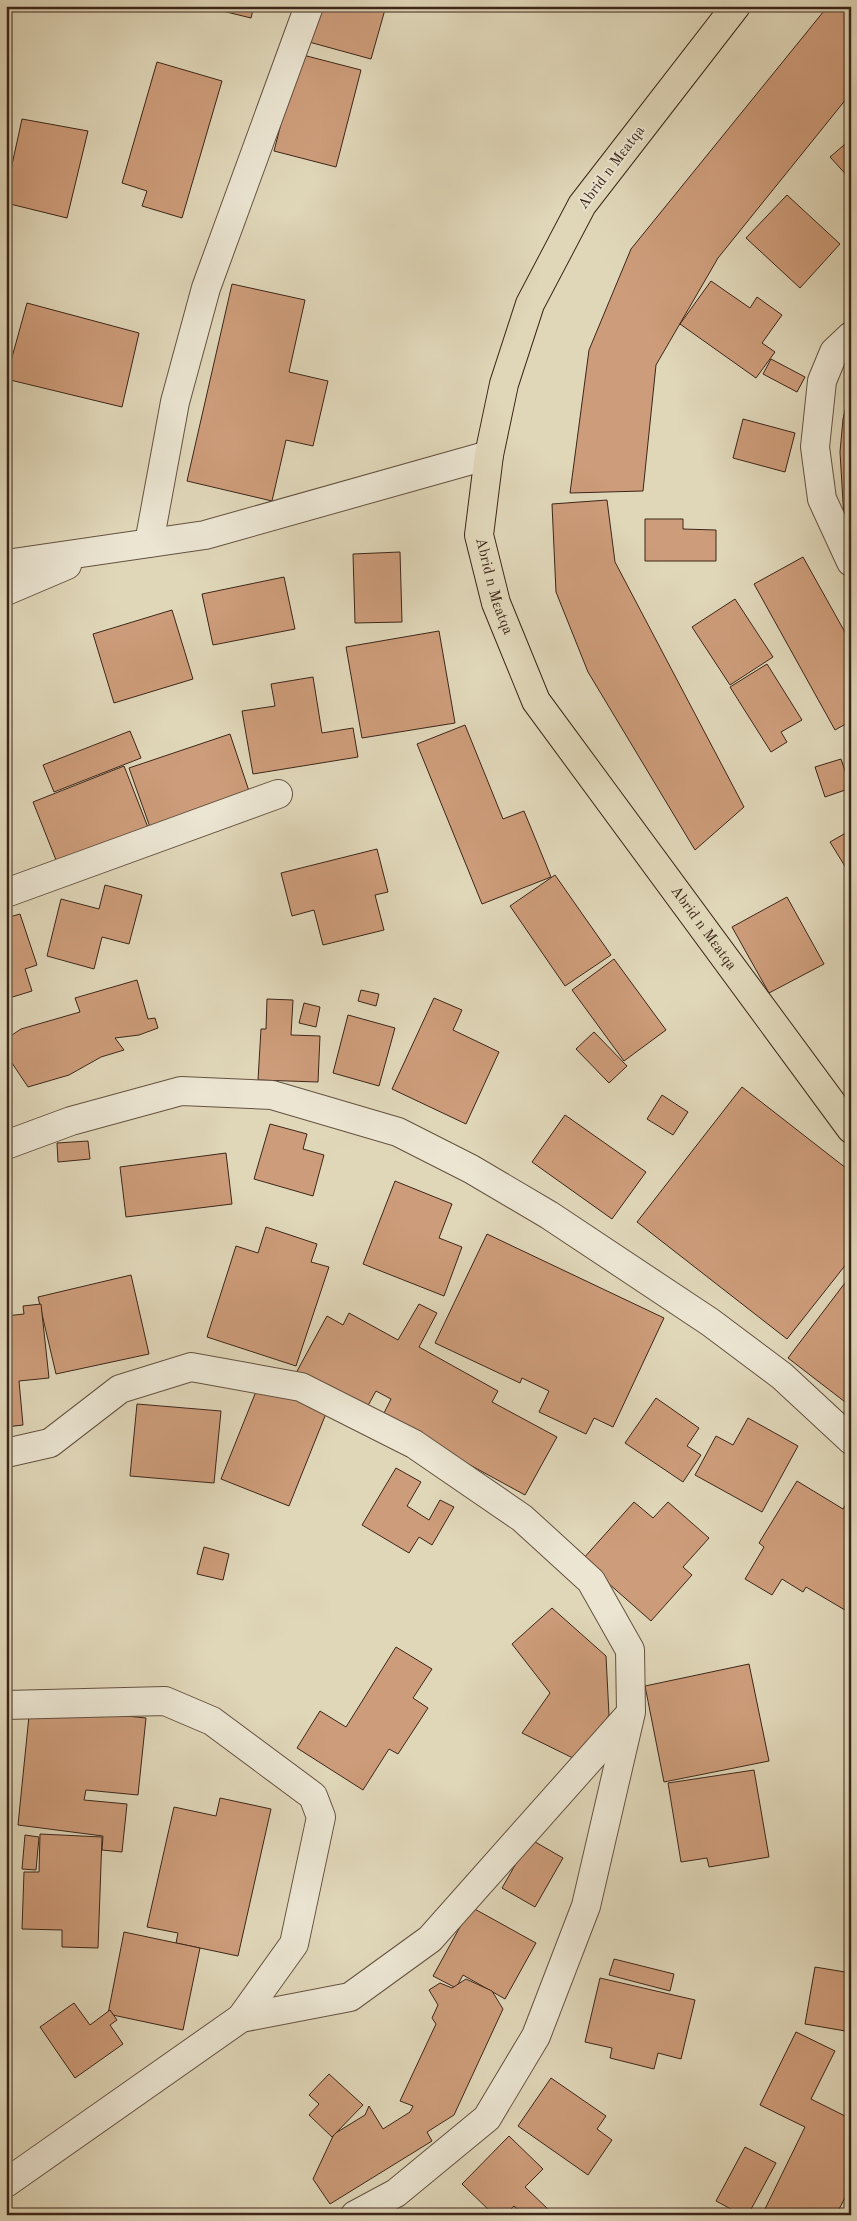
<svg xmlns="http://www.w3.org/2000/svg" width="857" height="2221" viewBox="0 0 857 2221" font-family="'Old Standard TT',serif">
<style>
.building{fill:#cd9c7a;stroke:#3c2619}
.lines{fill:none;stroke-linecap:round;stroke-linejoin:round}
.minor-casing{stroke:#655241;stroke-width:30}
.major-casing{stroke:#3c2619;stroke-width:30}
.minor{stroke:#ebe5d2;stroke-width:28}
.major{stroke:#e0d7b9;stroke-width:28}
.labels{text-anchor:middle;dominant-baseline:central;stroke-width:4;stroke-linejoin:round;paint-order:stroke}
.street-label{font-size:15px;fill:#3c2619;stroke:#ebe5d2}
</style>
<rect width="100%" height="100%" fill="#e0d7b9"/>
<filter id="stains"><feTurbulence type="fractalNoise" baseFrequency=".004" numOctaves="4"/><feColorMatrix values="0 0 0 0 .2 0 0 0 0 .09 0 0 0 0 .02 0 0 0 .5 -.17"/></filter>
<radialGradient id="worn" r=".72"><stop offset=".6" stop-color="#630" stop-opacity="0"/><stop offset="1" stop-color="#630" stop-opacity=".3"/></radialGradient>
<g class="building">
<path d="M202,6H254L251,18Z"/>
<path d="M319,6H386L371,59L309,42Z"/>
<path d="M828,6H851V93L718,258L656,365L643,491L570,493L589,350L631,249Z"/>
<path d="M299,54L361,70L336,167L274,151Z"/>
<path d="M157,62L222,81L182,218L142,206L147,191L122,183Z"/>
<path d="M22,119L88,131L67,218L6,203V192Z"/>
<path d="M851,139V180L830,157Z"/>
<path d="M787,195L840,244L800,288L746,238Z"/>
<path d="M711,281L750,308L757,297L782,315L762,343L775,352L756,378L680,324Z"/>
<path d="M232,284L305,300L289,372L328,381L313,446L286,440L272,501L187,481Z"/>
<path d="M27,303L139,333L122,407L6,379Z"/>
<path d="M771,359L805,377L797,392L763,374Z"/>
<path d="M851,386V519H844L840,452L843,419Z"/>
<path d="M743,419L795,433L785,472L733,458Z"/>
<path d="M607,500L615,562L744,807L695,850L588,672L556,592L552,504Z"/>
<path d="M645,519H683V529L716,530V561H645Z"/>
<path d="M400,552L402,622L355,623L353,554Z"/>
<path d="M803,557L851,643V721L835,730L754,584Z"/>
<path d="M284,577L295,629L213,645L202,594Z"/>
<path d="M735,599L773,657L730,685L692,627Z"/>
<path d="M172,610L193,679L114,703L93,634Z"/>
<path d="M439,631L455,723L362,738L346,647Z"/>
<path d="M767,664L802,720L781,732L787,742L771,752L730,687Z"/>
<path d="M313,677L322,733L353,728L358,757L253,774L242,711L275,706L271,684Z"/>
<path d="M465,725L503,819L524,811L551,877L482,904L417,744Z"/>
<path d="M130,731L141,758L54,792L43,765Z"/>
<path d="M230,734L251,797L151,830L129,768Z"/>
<path d="M841,759L851,788L825,797L815,767Z"/>
<path d="M124,766L149,830L58,865L33,802Z"/>
<path d="M851,830V876L830,842Z"/>
<path d="M377,849L388,892L375,895L384,930L323,945L314,910L292,916L281,873Z"/>
<path d="M555,875L611,955L565,986L510,906Z"/>
<path d="M105,885L142,895L129,944L102,937L94,969L47,956L61,899L99,909Z"/>
<path d="M787,897L824,964L769,993L732,927Z"/>
<path d="M20,914L37,965L25,969L32,991L6,999V918Z"/>
<path d="M614,959L666,1030L624,1061L572,990Z"/>
<path d="M137,980L148,1019L155,1018L158,1028L139,1035L115,1038L124,1050L101,1057L69,1075L28,1087L6,1054V1039L21,1029L80,1012L75,998Z"/>
<path d="M361,990L379,994L376,1006L358,1001Z"/>
<path d="M434,998L462,1010L453,1030L499,1052L466,1124L392,1089Z"/>
<path d="M267,999L293,1000L291,1035L320,1036L318,1082L258,1080L261,1029H266Z"/>
<path d="M304,1003L320,1007L316,1027L299,1023Z"/>
<path d="M348,1015L395,1028L379,1086L333,1073Z"/>
<path d="M594,1032L627,1066L609,1083L576,1049Z"/>
<path d="M742,1087L851,1172V1258L787,1339L637,1222Z"/>
<path d="M662,1095L688,1112L673,1135L647,1119Z"/>
<path d="M565,1115L646,1172L612,1219L532,1162Z"/>
<path d="M270,1124L307,1134L303,1149L324,1155L313,1196L254,1179Z"/>
<path d="M88,1141L90,1159L58,1162L57,1143Z"/>
<path d="M226,1153L232,1204L126,1217L120,1167Z"/>
<path d="M395,1181L452,1204L439,1238L462,1247L444,1296L363,1264Z"/>
<path d="M6,1208H9L11,1268H6Z"/>
<path d="M266,1227L317,1244L311,1262L329,1267L296,1366L207,1337L236,1246L258,1253Z"/>
<path d="M487,1234L664,1318L613,1427L594,1418L586,1434L539,1412L549,1391L522,1378L520,1383L435,1343Z"/>
<path d="M131,1275L149,1354L56,1374L38,1297Z"/>
<path d="M851,1275V1402L849,1405L788,1358Z"/>
<path d="M41,1304L49,1378L19,1381L23,1425L6,1427V1316L24,1314L23,1306Z"/>
<path d="M419,1304L437,1313L419,1347L498,1391L492,1402L557,1437L525,1495L382,1417L391,1399L376,1391L365,1411L296,1373L327,1316L343,1325L349,1313L398,1340Z"/>
<path d="M259,1384L327,1411L289,1506L221,1479Z"/>
<path d="M656,1398L699,1428L687,1446L701,1455L683,1482L625,1443Z"/>
<path d="M137,1404L221,1411L214,1483L130,1476Z"/>
<path d="M748,1418L798,1446L762,1512L695,1475L716,1436L733,1445Z"/>
<path d="M396,1468L421,1482L407,1506L429,1520L440,1500L454,1507L432,1545L419,1537L409,1553L362,1525Z"/>
<path d="M797,1481L843,1509L851,1496L850,1613L806,1587L803,1592L782,1579L772,1595L745,1579L764,1547L759,1543Z"/>
<path d="M634,1502L653,1518L668,1502L709,1538L683,1567L692,1575L651,1621L582,1560Z"/>
<path d="M204,1547L229,1554L223,1580L197,1574Z"/>
<path d="M552,1608L606,1656L609,1715L579,1761L522,1733L550,1693L512,1644Z"/>
<path d="M396,1647L432,1669L413,1698L428,1708L398,1754L389,1749L363,1790L297,1748L320,1711L346,1727Z"/>
<path d="M749,1664L769,1761L664,1782L645,1686Z"/>
<path d="M30,1706L146,1718L138,1795L86,1790L84,1800L127,1804L122,1852L102,1850L103,1836L18,1825Z"/>
<path d="M754,1770L769,1857L709,1867L707,1858L681,1862L668,1783Z"/>
<path d="M220,1798L271,1809L238,1956L176,1943L178,1933L147,1927L174,1807L216,1816Z"/>
<path d="M40,1834L102,1837L98,1948L62,1947V1930L22,1929L24,1872H39Z"/>
<path d="M25,1835L39,1837L36,1870L22,1869Z"/>
<path d="M530,1839L563,1858L535,1907L502,1888Z"/>
<path d="M471,1907L536,1943L505,1999L463,1975L456,1988L433,1976Z"/>
<path d="M124,1932L200,1948L183,2030L108,2014Z"/>
<path d="M614,1959L674,1974L670,1991L609,1975Z"/>
<path d="M815,1967L851,1973V2032L805,2024Z"/>
<path d="M600,1978L695,2000L681,2059L658,2053L654,2069L610,2058L612,2048L585,2042Z"/>
<path d="M466,1979L492,1991L503,2009L454,2115L427,2132L432,2141L330,2204L313,2179L334,2134L365,2115L369,2106L383,2129L410,2112L413,2106L400,2101L436,2024L432,2018L438,2005L429,1990L440,1983L452,1988Z"/>
<path d="M74,2003L90,2025L110,2010L117,2020L110,2025L123,2044L75,2078L40,2027Z"/>
<path d="M796,2032L835,2051L811,2099L851,2119V2186L836,2215H762L805,2127L760,2105Z"/>
<path d="M329,2074L363,2105L332,2137L309,2115L319,2104L309,2095Z"/>
<path d="M551,2078L606,2116L597,2129L612,2140L588,2175L518,2126Z"/>
<path d="M509,2136L543,2169L525,2187L551,2212L549,2215H524L514,2206L505,2215H494L462,2184Z"/>
<path d="M745,2147L776,2163L748,2215H742L716,2201Z"/>
</g>
<g class="lines">
<g class="minor-casing">
<g id="minor">
<path d="M851,336L834,352L822,381L815,447L822,499L851,562"/>
<path d="M149,543L175,402L206,288L309,6"/>
<path d="M6,564L205,535L489,455"/>
<path d="M6,591L67,565"/>
<path d="M6,893L278,794"/>
<path d="M6,1145L71,1121L181,1091L272,1095L398,1132L471,1169L549,1215L710,1322L782,1376L851,1440"/>
<path d="M6,1453L50,1443L120,1389L191,1367L301,1387L414,1444L522,1518L591,1581L630,1650L631,1712L586,1906L536,2036L487,2118L396,2193L355,2215"/>
<path d="M6,1705L165,1701L212,1721L313,1796L321,1817L294,1944L241,2018"/>
<path d="M6,2183L241,2018L350,1997L430,1939L629,1715"/>
</g>
</g>
<g class="major-casing">
<g id="major">
<path id="s1" d="M736,6L582,205L530,304L504,384L489,455L479,535L496,603L536,701L851,1129"/>
</g>
</g>
<use href="#minor" class="minor"/>
<use href="#major" class="major"/>
</g>
<g class="labels">
<g class="street-label">
<text transform="translate(612 168) rotate(-53)">Abrid n Mɛatqa</text>
<text stroke="none"><textPath href="#s1" startOffset="654">Abrid n Mɛatqa</textPath></text>
<text stroke="none"><textPath href="#s1" startOffset="1059">Abrid n Mɛatqa</textPath></text>
</g>
</g>
<rect width="857" height="2221" fill="none" stroke="#e0d7b9" stroke-width="25"/>
<rect x="8" y="8" width="842" height="2206" fill="none" stroke="#3c2619" stroke-width="2.5"/>
<rect x="12" y="12" width="832" height="2196" fill="none" stroke="#3c2619"/>
<rect width="100%" height="100%" filter="url(#stains)"/>
<rect width="100%" height="100%" fill="url(#worn)"/>
</svg>
